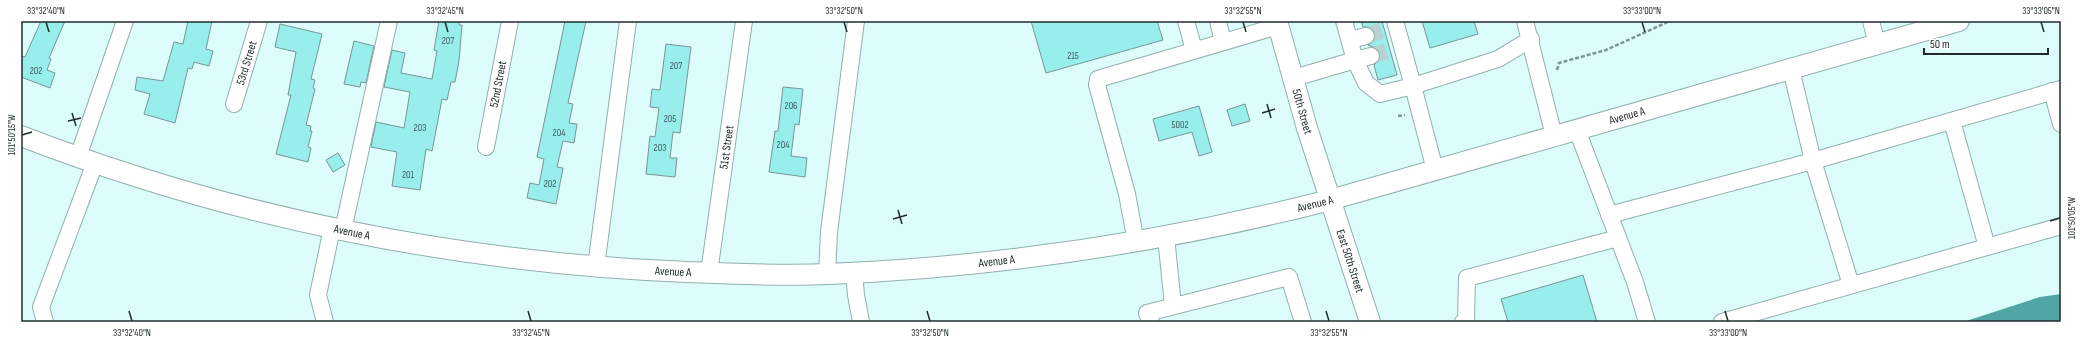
<svg xmlns="http://www.w3.org/2000/svg" width="2082" height="343" viewBox="0 0 2082 343" font-family="'Sofia Sans Condensed',sans-serif">
<style>
.water{fill:#4fa6a3}
.building{fill:#98eeeb;stroke:#779694}
.lines{fill:none;stroke-linecap:round;stroke-linejoin:round}
.minor-tunnel{stroke:#b6d3d2;stroke-width:16;stroke-dasharray:16 8;stroke-linecap:butt}
.minor-casing{stroke:#91b0af;stroke-width:18}
.major-casing{stroke:#91b0af;stroke-width:22}
.path{stroke:#7f9594;stroke-width:2.5;stroke-dasharray:4 2;stroke-linecap:butt}
.minor{stroke:#fff;stroke-width:16}
.major{stroke:#fff;stroke-width:20}
.ticks{fill:none;stroke:#202c2c;stroke-width:1.5}
.labels{text-anchor:middle;dominant-baseline:central;stroke-width:4;stroke-linejoin:round;paint-order:stroke}
.number-label{font-size:10px;fill:#3e5c5c}
.street-label{font-size:12px;fill:#202c2c;stroke:#fff}
.neatline{fill:none;stroke:#202c2c;stroke-width:1.5}
.ticks-label{font-size:10px;text-anchor:middle;fill:#202c2c}
</style>
<rect width="100%" height="100%" fill="#dcfdfb"/>
<path class="water" d="M2061,294V322H1963L2040,297Z"/>
<g class="building">
<path d="M41,21H65L49,58L51,59L47,70L55,73L50,88L21,77V56L25,57Z"/>
<path d="M188,21H212L206,49L213,51L209,66L194,62L192,69L188,68L175,123L144,114L150,94L135,90L137,77L163,81L174,42L183,44Z"/>
<path d="M439,21H459V25H462L459,61L455,82H451L447,100L442,99L432,151L426,149L420,190L392,186L397,152L371,147L376,122L404,128L410,92L384,87L392,50L405,53L401,73L432,79L437,51L434,50Z"/>
<path d="M565,21H586L568,103L573,104L569,123L577,124L574,143L563,141L557,167L563,168L556,204L527,198L530,183L539,185L544,159L537,157Z"/>
<path d="M1031,21H1157L1163,40L1046,73Z"/>
<path d="M1361,21H1382L1397,75L1378,80L1374,65L1380,59V53L1378,49L1368,45L1375,39V33L1369,27H1363Z"/>
<path d="M1422,21H1474L1478,34L1430,48Z"/>
<path d="M280,24L322,34L311,79L315,80L313,88L315,89L306,125L311,126L310,131H312L308,147L311,148L308,162L276,154L291,95H288L296,52L275,47Z"/>
<path d="M354,41L374,46L366,83L361,82L360,87L344,84Z"/>
<path d="M666,44L691,47L680,133L673,132L670,158H677L675,177L646,174L650,136L655,137L659,108L650,107L652,89L660,90Z"/>
<path d="M783,87L803,89L799,125L795,124L791,156L807,158L805,177L769,172L775,131H778Z"/>
<path d="M1245,104L1250,121L1232,126L1227,110Z"/>
<path d="M1199,106L1212,152L1199,156L1192,132L1159,141L1153,119Z"/>
<path d="M338,153L345,165L333,172L326,160Z"/>
<path d="M1583,275L1597,322H1508L1501,299Z"/>
</g>
<g class="lines">
<g class="minor-tunnel">
<path d="M1366,36L1384,30"/>
<path d="M1371,56L1390,50"/>
</g>
<g class="minor-casing">
<g id="minor">
<path d="M1186,21L1194,50"/>
<path d="M1218,21L1223,42"/>
<path d="M1395,21L1413,86L1498,59L1531,39"/>
<path d="M1525,21L1554,136"/>
<path d="M1871,21L1877,44"/>
<path d="M1350,40L1366,36"/>
<path d="M1371,56L1355,60L1366,83L1380,94L1413,86L1435,170"/>
<path d="M1294,78L1355,60L1344,21"/>
<path d="M2052,91L2061,124"/>
<path id="s1" d="M234,104L259,21"/>
<path d="M1952,121L1987,247"/>
<path d="M1577,130L1635,282L1647,322"/>
<path id="s2" d="M486,147L510,21"/>
<path d="M78,157L125,21"/>
<path d="M1609,215L1813,161L1791,69"/>
<path d="M343,230L389,21"/>
<path d="M1166,237L1173,305"/>
<path d="M1136,242L1127,194L1097,85L1098,79L1278,26"/>
<path d="M596,267L628,21"/>
<path d="M854,272L856,295L861,322"/>
<path id="s3" d="M709,273L744,21"/>
<path d="M827,274L829,232L856,21"/>
<path d="M1851,285L1813,161L2061,89"/>
<path d="M45,322L41,307L95,163"/>
<path d="M325,322L318,295L332,228"/>
<path d="M1151,322L1147,313L1289,277L1303,322"/>
<path d="M1463,322L1466,321L1467,278L1618,238"/>
<path d="M1722,322L2061,226"/>
</g>
</g>
<g class="major-casing">
<g id="major">
<path id="s4" d="M1277,21L1307,128L1370,322"/>
<path id="s5" d="M21,136C233,218 460,263 687,272C734,274 781,276 828,274C998,267 1166,242 1330,200L1959,21"/>
</g>
</g>
<g class="path">
<path d="M1557,70L1559,63L1606,50L1670,21"/>
<path d="M1398,116L1405,115"/>
</g>
<use href="#minor" class="minor"/>
<use href="#major" class="major"/>
</g>
<path class="ticks" d="M46,22L49,32M445,22L448,32M844,22L847,32M1243,22L1246,32M1642,22L1645,32M2041,22L2044,32M1267,104L1271,118M72,113L76,126M1262,113L1275,109M68,121L81,118M22,135L32,132M898,210L902,224M893,219L907,215M2050,221L2060,218M129,311L132,321M528,311L531,321M927,311L930,321M1326,311L1329,321M1725,311L1728,321"/>
<g class="labels">
<g class="number-label">
<text x="448" y="41">207</text>
<text x="1073" y="56">215</text>
<text x="676" y="66">207</text>
<text x="36" y="71">202</text>
<text x="791" y="106">206</text>
<text x="670" y="119">205</text>
<text x="1180" y="125">5002</text>
<text x="420" y="128">203</text>
<text x="559" y="133">204</text>
<text x="783" y="145">204</text>
<text x="660" y="148">203</text>
<text x="408" y="175">201</text>
<text x="550" y="184">202</text>
</g>
<g class="street-label">
<text stroke="none"><textPath href="#s1" startOffset="43">53rd Street</textPath></text>
<text stroke="none"><textPath href="#s2" startOffset="64">52nd Street</textPath></text>
<text stroke="none"><textPath href="#s4" startOffset="94">50th Street</textPath></text>
<text stroke="none"><textPath href="#s5" startOffset="1641">Avenue A</textPath></text>
<text stroke="none"><textPath href="#s3" startOffset="127">51st Street</textPath></text>
<text stroke="none"><textPath href="#s5" startOffset="1317">Avenue A</textPath></text>
<text stroke="none"><textPath href="#s5" startOffset="345">Avenue A</textPath></text>
<text stroke="none"><textPath href="#s5" startOffset="993">Avenue A</textPath></text>
<text stroke="none"><textPath href="#s4" startOffset="251">East 50th Street</textPath></text>
<text stroke="none"><textPath href="#s5" startOffset="669">Avenue A</textPath></text>
</g>
</g>
<rect width="2082" height="343" fill="none" stroke="#ffffff" stroke-width="44"/>
<path d="M1924 48v6h124v-6" fill="none" stroke="#202c2c" stroke-width="2"/>
<text x="1930" y="48" font-size="12" fill="#202c2c" stroke="#ffffff" stroke-width="3" paint-order="stroke">50 m</text>
<rect x="22" y="22" width="2038" height="299" class="neatline"/>
<g class="ticks-label">
<text x="46" y="14">33°32'40"N</text>
<text x="445" y="14">33°32'45"N</text>
<text x="844" y="14">33°32'50"N</text>
<text x="1243" y="14">33°32'55"N</text>
<text x="1642" y="14">33°33'00"N</text>
<text x="2041" y="14">33°33'05"N</text>
<text transform="translate(11 135) rotate(-90)" y="4">101°50'15"W</text>
<text transform="translate(2071 218) rotate(-90)" y="4">101°50'05"W</text>
<text x="132" y="336">33°32'40"N</text>
<text x="531" y="336">33°32'45"N</text>
<text x="930" y="336">33°32'50"N</text>
<text x="1329" y="336">33°32'55"N</text>
<text x="1728" y="336">33°33'00"N</text>
</g>
</svg>
